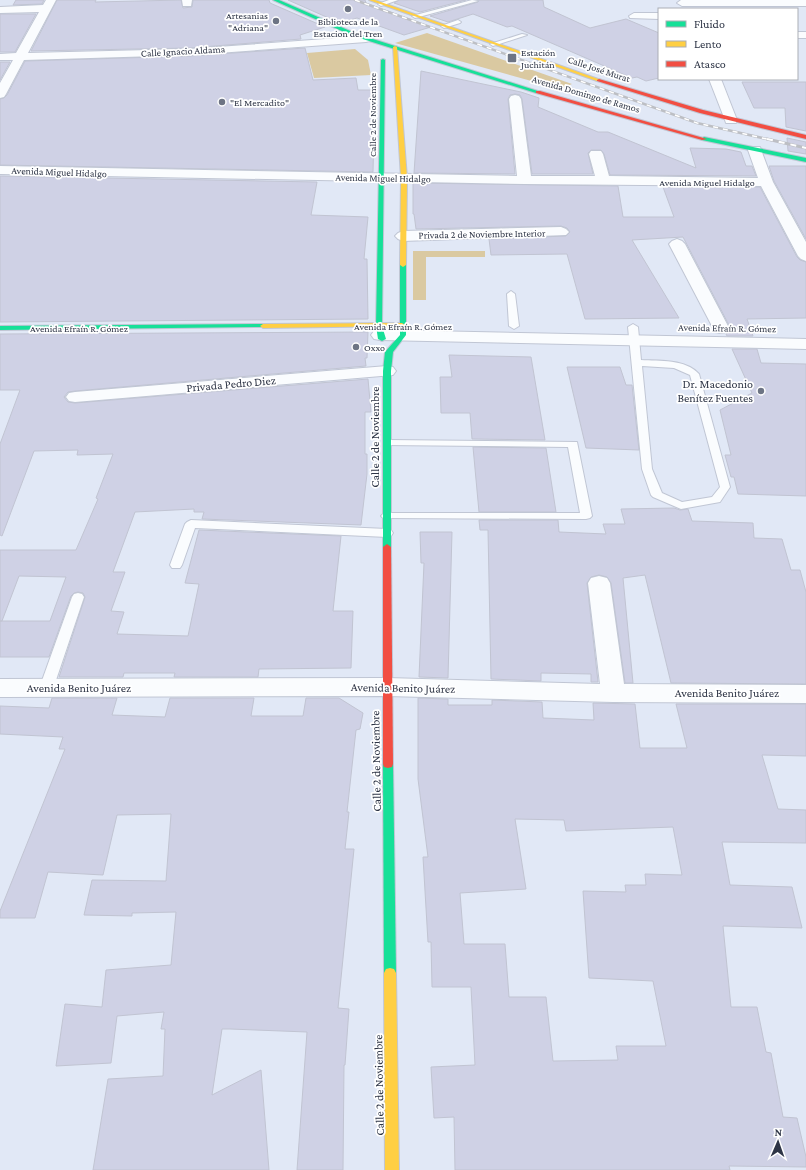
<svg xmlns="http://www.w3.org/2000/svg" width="806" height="1170" viewBox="0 0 806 1170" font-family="'Crimson Pro',serif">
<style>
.green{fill:#dac9a1}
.building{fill:#cfd1e5;stroke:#c1c4d2;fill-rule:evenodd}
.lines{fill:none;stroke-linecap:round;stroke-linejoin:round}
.lane-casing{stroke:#c0c6d4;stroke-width:2}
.street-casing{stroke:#c0c6d4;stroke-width:2}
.fast-casing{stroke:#c0c6d4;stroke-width:2}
.slow-casing{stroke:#c0c6d4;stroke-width:2}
.jam-casing{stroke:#c0c6d4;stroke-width:2}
.lane{fill:#fafcfe;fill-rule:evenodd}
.street{fill:#fafcfe;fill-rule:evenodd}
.fast{fill:#16e098;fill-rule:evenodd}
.slow{fill:#ffcf43;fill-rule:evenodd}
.jam{fill:#f24e42;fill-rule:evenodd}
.rail-far1-casing{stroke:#bdbfc4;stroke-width:2.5}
.rail-casing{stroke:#bdbfc4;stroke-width:3}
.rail-far1{stroke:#fff;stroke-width:1.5;stroke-dasharray:5;stroke-linecap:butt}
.rail{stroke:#fff;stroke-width:2;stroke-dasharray:6;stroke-linecap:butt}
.poi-dot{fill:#6d7484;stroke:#fff;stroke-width:1.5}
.labels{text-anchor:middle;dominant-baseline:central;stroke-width:3.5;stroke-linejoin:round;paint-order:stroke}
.far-poi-label{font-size:10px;fill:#2e3546;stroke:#fff;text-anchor:start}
.far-street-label{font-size:10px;fill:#2e3546;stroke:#fff}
.street-label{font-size:12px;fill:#2e3546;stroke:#fff}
.poi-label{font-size:12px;fill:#2e3546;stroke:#fff;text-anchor:end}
</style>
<rect width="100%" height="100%" fill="#e1e8f6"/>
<g class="green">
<path d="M427,33L572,84L560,89L395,43Z"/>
<path d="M355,49L368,60L371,75L314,78L307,53Z"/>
<path d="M413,251H485V257H426V300H413Z"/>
</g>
<g class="building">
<path d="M16,0H44L42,4L13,5Z"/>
<path d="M57,0H96L95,2L181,0L183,8L192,7L193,0H269L270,3L325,27L300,35L301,39L190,48L31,51Z"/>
<path d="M288,0H365L366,3L431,27L404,35L357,18L340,23Z"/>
<path d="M399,0H466L420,12L394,3Z"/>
<path d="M479,0H543L544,7L590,28L626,19L659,33V78L646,81L637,77L632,78L512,26L507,27L473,14L448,22L430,16L478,2Z"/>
<path d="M0,14H36L15,52H0Z"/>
<path d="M305,48L313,80L356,78L358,90H375L373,172L0,165V99L4,98L7,95L25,61L190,56Z"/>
<path d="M0,62H10L0,80Z"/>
<path d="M421,71L521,92L539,98L538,107L598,132H608L696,168L690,148L726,149L741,152L746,166H752L756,176L610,175L604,154L601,150H591L588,153L593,174H532L522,99L520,95L515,94L510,95L508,99L515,174L414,173Z"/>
<path d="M742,82H806V131L786,127L785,108H754Z"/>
<path d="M787,138L806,142V154L788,151Z"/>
<path d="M769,166H806V239L774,181Z"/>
<path d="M0,176L317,182L311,215L368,217L364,259H367L368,319L0,322Z"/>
<path d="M413,183L618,186L623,217H674L663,187H760L797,257L800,260L806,262V318L747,319L753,336H727L726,334L728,333L730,327L683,237L632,240L679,318L585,319L567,254L491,255L489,239L566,236L570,232L567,228L561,226L416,229L414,214H413Z"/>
<path d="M368,332L367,358H365L366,366L75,391L68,392L64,397L68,402L75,403L368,379L371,412H365V454H367V474L361,525L202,519L204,512H194V509L135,512L113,572H125L111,611L124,612L117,634L188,636L199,584L185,583L199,530L341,536L333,611H353L351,668L259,669L258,677H174L175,673H124L123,677H59L85,597L83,593L78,592L74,593L71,596L49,657H0V621H50L66,577L19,576L2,621H0V550H76L98,499L96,498L113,454L77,455L78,450L34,451L2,536L0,535V444L20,390H0V334Z"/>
<path d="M732,349H757L761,363L806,364V496L738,494L734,477H731L725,455H731L720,410L752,393Z"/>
<path d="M449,355L531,357L545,440L472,439L470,413H441L440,377H452Z"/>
<path d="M567,367H620L626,385H632L639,450L586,448Z"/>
<path d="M473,447L546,448L556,512H479Z"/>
<path d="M674,508L680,510L688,509L692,521L753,523L754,538L782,539L791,570H800L806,592V684L671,683L645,575L623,578L633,683H625L611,583L607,577L599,575L591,577L587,583L598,682H591V674L541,673V681L491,679L488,530H480L479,520H558L559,532L606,534L603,524H625L621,509Z"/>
<path d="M420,532H452L448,678L419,677L424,563H421Z"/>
<path d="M52,698H117L112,715L165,717L170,698H254L251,716H303L306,698H339L363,713L360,729L356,730L347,812H349L345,849H354L338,1008L349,1009L345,1065H344L343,1170H297L307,1032L230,1029H222L212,1095L261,1070L269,1170H93L108,1079L163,1076L165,1029H161L164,1012L117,1016L111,1063L56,1066L65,1004L102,1007L106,970L171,965L176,912L132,913V916L84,915L92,880L166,881L171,814L117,815L103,875L48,872L35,918H0V911L65,749H59L63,737L0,734V706L49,708Z"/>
<path d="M418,698L448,699V705H492V700L542,702L543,718L594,720L593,703L635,704L640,748H687L676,704H806V756L762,755L778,809L806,810V843L722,842L730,885L792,887L802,928L723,926L731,1007H757L766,1052L771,1053L783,1117L797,1118L806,1157V1167L729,1166L730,1170H455L454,1117L434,1118L431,1067L475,1065L471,987H432L431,942H428L423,857H428L418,779ZM515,819L564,820L566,831L673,827L682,875L645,874L646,885H625L626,892L583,891L589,978L653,981L666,1046H616L618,1060L553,1061L546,997H509L505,944H464L460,893L526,889Z"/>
</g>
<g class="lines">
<g class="lane-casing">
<g id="lane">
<path d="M389,0H398L381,6L378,4Z"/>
<path d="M472,0L478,1L415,18L412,16Z"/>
<path d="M458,20L461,22L460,23L444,28L441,26Z"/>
<path d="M522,34L527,35L493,46L490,44Z"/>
<path d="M511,291L515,294L519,326L514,329L509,326L507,294Z"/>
<path d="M633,324L638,327L641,360C659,361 686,359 699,374L730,487L720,502L681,509L653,497L651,495L642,469L628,327ZM642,366L674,368L690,375L720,487L712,497L682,502L662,493L652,469Z"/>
<path d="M388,440L577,442L592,516L590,518L586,519L383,518L381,516L383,514L387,513H580L568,447L384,445L383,443L384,441Z"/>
<path d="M191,520L387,529L391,530L393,533L391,536L387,537L195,528L182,565L180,568H172L170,565L185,524L187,522Z"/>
<path d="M78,593L82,594L84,597L53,689L51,692L46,694L41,692L39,689L72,597L74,594Z"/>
</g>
</g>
<g class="street-casing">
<g id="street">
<path d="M46,0H56L28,53L190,49L366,36L370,37L372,39L370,41L366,42L190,55L24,60L6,94L4,97L0,98V83L13,60H0V54L16,53L39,12L0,13V7L43,5Z"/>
<path d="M182,0H192L191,6H183Z"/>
<path d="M681,0H806V6H682L677,3Z"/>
<path d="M634,13H659V19L630,18L629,16Z"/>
<rect x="797" y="32" width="9" height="6"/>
<path d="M709,79H721L737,120L736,123H726L725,120Z"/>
<path d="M515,95L519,96L521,99L531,176H595L589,154L591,151H601L603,154L609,176L758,178L748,150L750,147H760L773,182L806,242V261L801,259L798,256L761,186L525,184L0,174V166L517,176L509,99L511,96Z"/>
<path d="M561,227L566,229L569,232L566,235L403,241L398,239L395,236L398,233L403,231Z"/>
<path d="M677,239L682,241L685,244L729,328L727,332L721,333L715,332L713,328L669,244L672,241Z"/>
<path d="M380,330L806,339V349L380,340L374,339L371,335L374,331Z"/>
<path d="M387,366L393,367L396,371L393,375L75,402L69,401L66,397L69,393L75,392Z"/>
<path d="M599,576L607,578L610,583L624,684L806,685V703L613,702L387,696L0,697V679L387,678L600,684L588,583L591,578Z"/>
</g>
</g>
<g class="fast-casing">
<g id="fast">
<path d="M273,0H279L357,34L541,92L536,93L353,36Z"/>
<path d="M383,59L385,60L382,326L386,339L382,341L378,339L376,326L381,60Z"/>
<path d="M704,137L806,158V162L702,140L701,139Z"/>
<path d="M403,263L406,265V335L393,352L391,371V547L387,550L383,547V371L385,352L400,335V265Z"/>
<path d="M263,324L266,326L265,327L0,330V326Z"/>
<path d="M388,760L392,761L393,764L396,973L394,977L390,978L386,977L384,973L383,764L384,761Z"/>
</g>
</g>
<g class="slow-casing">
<g id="slow">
<path d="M369,0H375L601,80L597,81Z"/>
<path d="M395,46L397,47L407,178L406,265L403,267L400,265L401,178L393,47Z"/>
<path d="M402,323L405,325L404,326L263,328L260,326L263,324Z"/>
<path d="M390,968L394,969L396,973L399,1170H385L384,973L386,969Z"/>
</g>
</g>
<g class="jam-casing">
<g id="jam">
<path d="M599,79L703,110L806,135V139L700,113L597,81V80Z"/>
<path d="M536,91H540L707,139L702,140L536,93Z"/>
<path d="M387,544L391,547L393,764L392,767L388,768L384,767L383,764V547Z"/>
</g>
</g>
<use href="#lane" class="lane"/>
<use href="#street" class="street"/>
<use href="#fast" class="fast"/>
<use href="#slow" class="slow"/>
<use href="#jam" class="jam"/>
<g class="rail-far1-casing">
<path id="rail-far1" d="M355,0L697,123L771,140"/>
</g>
<g class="rail-casing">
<path id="rail" d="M767,139L806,148"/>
</g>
<use href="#rail-far1" class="rail-far1"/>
<use href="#rail" class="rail"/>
</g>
<g class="poi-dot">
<circle cx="348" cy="9" r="4"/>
<circle cx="276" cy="21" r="4"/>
<rect x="507" y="53" width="10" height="10" rx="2"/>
<circle cx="222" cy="102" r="4"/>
<circle cx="356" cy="347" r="4"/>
<circle cx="761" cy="391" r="4"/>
</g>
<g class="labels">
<g class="far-poi-label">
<text x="268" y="15" text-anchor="end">Artesanias<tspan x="268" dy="12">"Adriana"</tspan></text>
<text x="348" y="21" text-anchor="middle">Biblioteca de la<tspan x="348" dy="12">Estacion del Tren</tspan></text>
<text x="521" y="52">Estación<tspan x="521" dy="12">Juchitán</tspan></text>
<text x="230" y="102">"El Mercadito"</text>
<text x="364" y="347">Oxxo</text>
</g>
<g class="far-street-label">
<text transform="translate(183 51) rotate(-3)">Calle Ignacio Aldama</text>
<text transform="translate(599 69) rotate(18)">Calle José Murat</text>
<text transform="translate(586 94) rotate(16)">Avenida Domingo de Ramos</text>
<text transform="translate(372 115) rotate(-90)">Calle 2 de Noviembre</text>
<text transform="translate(59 172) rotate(2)">Avenida Miguel Hidalgo</text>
<text transform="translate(383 178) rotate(1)">Avenida Miguel Hidalgo</text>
<text x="707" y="182">Avenida Miguel Hidalgo</text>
<text transform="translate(482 234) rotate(-1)">Privada 2 de Noviembre Interior</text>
<text x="403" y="326">Avenida Efraín R. Gómez</text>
<text x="79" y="328">Avenida Efraín R. Gómez</text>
<text transform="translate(727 328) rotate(1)">Avenida Efraín R. Gómez</text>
</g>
<g class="street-label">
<text transform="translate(231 384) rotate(-5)">Privada Pedro Diez</text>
<text transform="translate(375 437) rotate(-90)">Calle 2 de Noviembre</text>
<text x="79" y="688">Avenida Benito Juárez</text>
<text transform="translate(403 688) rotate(1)">Avenida Benito Juárez</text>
<text x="727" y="693">Avenida Benito Juárez</text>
<text transform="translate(376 761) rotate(-91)">Calle 2 de Noviembre</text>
<text transform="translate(379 1085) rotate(-91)">Calle 2 de Noviembre</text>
</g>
<g class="poi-label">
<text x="753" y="384">Dr. Macedonio<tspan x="753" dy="14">Benítez Fuentes</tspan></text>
</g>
</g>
<rect x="658" y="8" width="140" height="72" fill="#ffffff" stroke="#abaeb5"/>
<rect x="666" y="21" width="20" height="6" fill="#16e098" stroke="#abaeb5"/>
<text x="694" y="28" font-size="12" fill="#2e3546">Fluido</text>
<rect x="666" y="41" width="20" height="6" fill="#ffcf43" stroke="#abaeb5"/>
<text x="694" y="48" font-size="12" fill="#2e3546">Lento</text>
<rect x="666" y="61" width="20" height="6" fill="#f24e42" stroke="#abaeb5"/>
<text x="694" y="68" font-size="12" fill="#2e3546">Atasco</text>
<g transform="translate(778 1142) rotate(2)" stroke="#ffffff" stroke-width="3" paint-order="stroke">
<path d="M0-3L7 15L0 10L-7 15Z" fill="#2e3546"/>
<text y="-6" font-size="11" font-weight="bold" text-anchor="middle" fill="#2e3546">N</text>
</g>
</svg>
